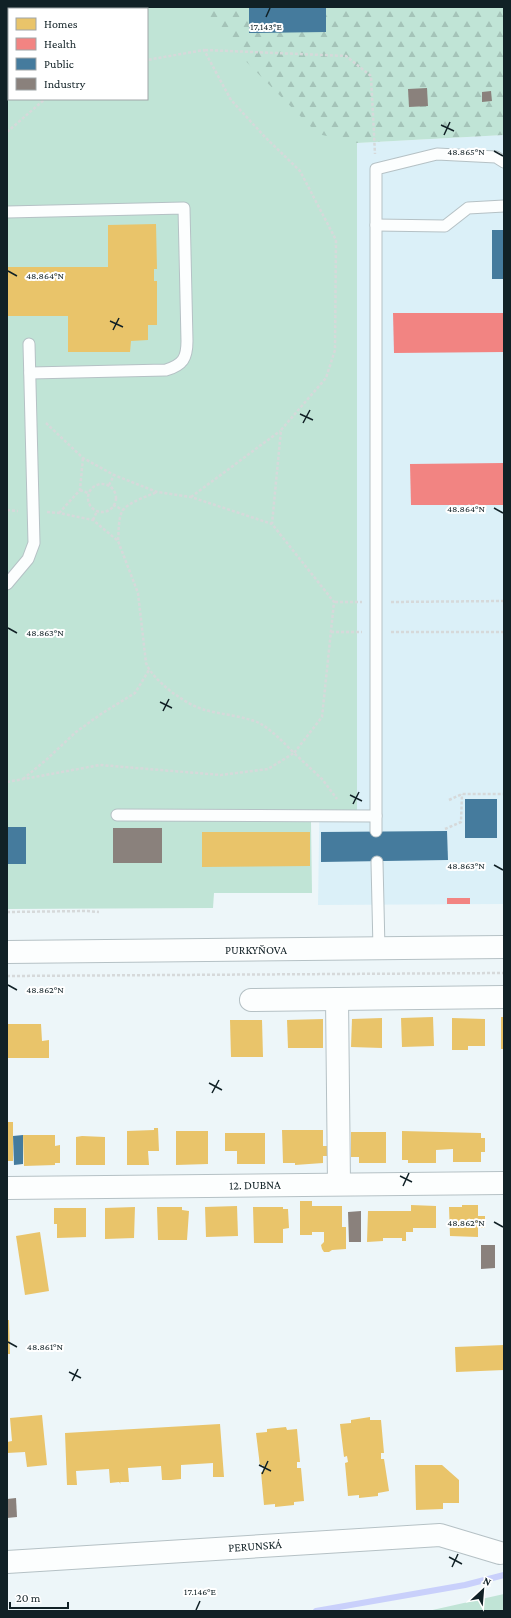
<svg xmlns="http://www.w3.org/2000/svg" width="511" height="1618" viewBox="0 0 511 1618" font-family="'Crimson Pro',serif">
<style>
.built{fill:#dbf0f8}
.green{fill:#c0e4d6}
.forest{fill:url(#forest-firs)}
.homes{fill:#e9c46a}
.health{fill:#f28482}
.public{fill:#457b9d}
.industry{fill:#8a817c}
.lines{fill:none;stroke-linecap:round;stroke-linejoin:round}
.stream{stroke:#c9d0fb;stroke-width:6}
.lane-casing{stroke:#b5c1c5;stroke-width:13}
.street-casing{stroke:#b5c1c5;stroke-width:24}
.secondary-casing{stroke:#b5c1c5;stroke-width:24}
.path{stroke:#d6d9da;stroke-width:2.5;stroke-dasharray:3 2;stroke-linecap:butt}
.lane{stroke:#fcfefe;stroke-width:11}
.street{stroke:#fcfefe;stroke-width:22}
.secondary{stroke:#fcfefe;stroke-width:22}
.ticks{fill:none;stroke:#112126;stroke-width:1.5}
.labels{text-anchor:middle;dominant-baseline:central;stroke-width:4;stroke-linejoin:round;paint-order:stroke}
.street-label{font-size:12px;fill:#112126;stroke:#fff}
.ticks-label{font-size:10px;text-anchor:middle;fill:#112126;stroke:#fff;stroke-width:4;stroke-linejoin:round;paint-order:stroke}
</style>
<defs>
<pattern id="forest-firs" width="22" height="20" patternUnits="userSpaceOnUse"><rect width="22" height="20" fill="#c0e4d6"/><path d="M5 1l3.5 6h-7zM16 11l3.5 6h-7z" fill="#a4c3b8"/></pattern>
</defs>
<rect width="100%" height="100%" fill="#edf6f9"/>
<path class="built" d="M504,135V904L318,905L320,774H357V143Z"/>
<g class="green">
<path d="M78,7H413L415,118L357,143V822H311L312,893H214L213,908L7,909V62L9,61V99H147V9H75Z"/>
<path d="M504,1594V1611H428Z"/>
</g>
<path class="forest" d="M192,7H504V135L357,143L318,134Z"/>
<g class="homes">
<path d="M156,224L157,269H154V281H157V325H148V340L131,341L130,352H68V316H7V267H108V225Z"/>
<path d="M202,832H310V866L202,867Z"/>
<path d="M433,1017L434,1046L402,1047L401,1018Z"/>
<rect x="501" y="1017" width="3" height="32"/>
<path d="M382,1018V1048L351,1047L352,1019Z"/>
<path d="M452,1018L485,1019V1046H468V1050H452Z"/>
<path d="M323,1019V1048H288L287,1020Z"/>
<path d="M230,1020H262L263,1057H231Z"/>
<path d="M7,1024H41L42,1041L49,1040V1058H7Z"/>
<rect x="7" y="1122" width="6" height="39"/>
<path d="M154,1128H158L159,1151H148L149,1165H127V1131L154,1130Z"/>
<path d="M282,1130H323V1146H327V1156H323V1163L295,1165V1163H283Z"/>
<path d="M176,1131H208V1164L176,1165Z"/>
<path d="M402,1131L481,1133V1138H485V1152H481V1162H453V1149L436,1150V1163H408V1160H402Z"/>
<path d="M351,1132H386V1163H359V1157H351Z"/>
<path d="M225,1133H265V1164H237V1151H225Z"/>
<path d="M23,1135H55V1146L60,1145V1163H55V1165L24,1166Z"/>
<path d="M82,1136L105,1137V1165H76V1137Z"/>
<path d="M300,1201H312V1206H342V1227H346V1249L332,1250L329,1252H324L322,1249L321,1245L324,1242V1232H312V1235H300Z"/>
<path d="M411,1205L436,1206V1228H413V1232H406V1241H402V1238H383V1241L367,1242L368,1211H411Z"/>
<path d="M462,1205H478V1216H485V1228H478V1237L450,1236L449,1207H462Z"/>
<path d="M237,1206L238,1236L206,1237L205,1207Z"/>
<path d="M135,1207L134,1238L105,1239V1208Z"/>
<path d="M157,1207H182V1210L189,1211L187,1240H158Z"/>
<path d="M253,1207H283V1209H288L289,1228L283,1229V1243H254Z"/>
<path d="M54,1208H86V1237L57,1238V1224H54Z"/>
<path d="M40,1232L49,1291L25,1295L16,1236Z"/>
<path d="M7,1320H9L10,1354H7Z"/>
<path d="M504,1345V1370L456,1372L455,1347Z"/>
<path d="M42,1415L47,1465L27,1467L25,1452L7,1453V1442L12,1441L10,1418Z"/>
<path d="M370,1417V1420H381L384,1453H381V1459H384L389,1491L378,1493V1496L359,1498V1495L348,1496L345,1463L348,1462L347,1456L344,1457L340,1424L351,1423V1420Z"/>
<path d="M220,1424L224,1477H213V1463L181,1465V1479L171,1480H162L161,1466L128,1468L129,1482H120L121,1484L119,1482L110,1483L109,1469L93,1470L76,1471L77,1485H67L65,1433Z"/>
<path d="M286,1427L287,1430L297,1429L300,1462H297V1468H301L304,1501L294,1502V1505L275,1507V1504L264,1505L261,1472H264L263,1465L260,1466L256,1433L267,1432V1429Z"/>
<path d="M415,1465H442L459,1480V1503H443V1509L416,1510Z"/>
</g>
<g class="health">
<path d="M393,313H504V352L394,353Z"/>
<path d="M504,463V505H411L410,464Z"/>
<rect x="447" y="898" width="23" height="6"/>
</g>
<g class="public">
<path d="M249,7H326V32L249,33Z"/>
<rect x="492" y="230" width="12" height="49"/>
<rect x="465" y="799" width="32" height="39"/>
<rect x="7" y="827" width="19" height="37"/>
<path d="M447,831L448,860L321,862V832Z"/>
<path d="M23,1135V1164L14,1165L13,1136Z"/>
</g>
<g class="industry">
<path d="M427,88L428,106L409,107L408,89Z"/>
<path d="M491,91L492,101L482,102V92Z"/>
<rect x="113" y="828" width="49" height="35"/>
<path d="M361,1211V1242H349L348,1212Z"/>
<path d="M481,1245H495V1268L481,1269Z"/>
<path d="M16,1498L17,1517L7,1518V1499Z"/>
</g>
<g class="lines">
<path class="stream" d="M316,1611L465,1585L504,1575"/>
<g class="lane-casing">
<g id="lane">
<path d="M7,212L184,208L187,341C187,358 183,365 166,370L30,373"/>
<path d="M376,225L445,226L468,208L504,206"/>
<path d="M7,584L28,559L34,543L29,344"/>
<path d="M117,815L376,816"/>
<path d="M376,831V169L437,154L496,157L504,162"/>
<path d="M377,862L379,949"/>
</g>
</g>
<g class="street-casing">
<g id="street">
<path d="M337,999L339,1184"/>
<path d="M251,1000L504,997"/>
<path d="M7,1188L504,1183"/>
<path d="M7,1562L440,1535L500,1553"/>
</g>
</g>
<g class="secondary-casing">
<g id="secondary">
<path d="M42,9L45,7"/>
<path d="M7,37L9,35"/>
<path d="M7,952L504,947"/>
</g>
</g>
<g class="path">
<path d="M66,9L73,7"/>
<path d="M205,50L346,56L371,76L375,154"/>
<path d="M7,132L45,99"/>
<path d="M46,423L83,458L114,475L157,492L191,497L272,524"/>
<circle cx="102" cy="498" r="14"/>
<path d="M109,485L114,475"/>
<path d="M80,490L88,493"/>
<path d="M191,497L280,431"/>
<path d="M113,505L123,510"/>
<path d="M7,510L18,511"/>
<path d="M47,512L59,513L93,520L118,541L138,593L146,663C153,681 186,705 205,710C219,714 248,717 259,723C272,730 283,742 294,753L322,717L334,602L272,524L281,430L326,378L335,350L336,240L300,171L265,137L231,100L204,50L147,60"/>
<path d="M59,513L80,490L83,458"/>
<path d="M93,520L97,511"/>
<path d="M118,540C119,531 118,517 123,510C129,502 148,496 157,492"/>
<path d="M335,602H362"/>
<path d="M391,602L504,601"/>
<path d="M331,632H362"/>
<path d="M391,632H504"/>
<path d="M23,779L46,760L76,732L101,714L135,693L149,670"/>
<path d="M7,782L100,765L221,775L268,769L294,753L322,779L337,799"/>
<path d="M449,800L462,794H504"/>
<path d="M445,829L461,822L462,794"/>
<path d="M7,912L87,911L99,912"/>
<path d="M7,976L504,973"/>
</g>
<use href="#lane" class="lane"/>
<use href="#street" class="street"/>
<use href="#secondary" class="secondary"/>
</g>
<path class="ticks" d="M266,17L270,8M441,125L454,131M444,135L450,122M494,151L503,156M8,271L17,276M110,321L123,327M113,330L119,318M300,414L313,420M303,423L310,410M494,508L503,513M8,628L17,633M160,702L172,708M163,711L169,699M350,795L362,801M353,804L359,792M494,865L503,870M8,985L17,990M209,1083L222,1090M212,1093L219,1080M400,1176L412,1182M403,1186L409,1173M494,1222L503,1227M8,1342L17,1347M69,1372L81,1378M72,1381L78,1369M259,1465L271,1471M262,1474L268,1461M449,1557L462,1564M452,1567L458,1554M196,1610L200,1601"/>
<g class="labels">
<g class="street-label">
<text x="256" y="950">PURKYŇOVA</text>
<text transform="translate(255 1185) rotate(-1)">12. DUBNA</text>
<text transform="translate(255 1546) rotate(-4)">PERUNSKÁ</text>
</g>
</g>
<g class="ticks-label">
<text x="266" y="30">17.143°E</text>
<text x="466" y="155">48.865°N</text>
<text x="45" y="279">48.864°N</text>
<text x="466" y="512">48.864°N</text>
<text x="45" y="636">48.863°N</text>
<text x="466" y="869">48.863°N</text>
<text x="45" y="993">48.862°N</text>
<text x="466" y="1226">48.862°N</text>
<text x="45" y="1350">48.861°N</text>
<text x="200" y="1595">17.146°E</text>
</g>
<rect width="511" height="1618" fill="none" stroke="#112126" stroke-width="16"/>
<rect x="8" y="8" width="140" height="92" fill="#ffffff" stroke="#a0a6a8"/>
<rect x="16" y="18" width="20" height="12" fill="#e9c46a" stroke="#a0a6a8"/>
<text x="44" y="28" font-size="12" fill="#112126">Homes</text>
<rect x="16" y="38" width="20" height="12" fill="#f28482" stroke="#a0a6a8"/>
<text x="44" y="48" font-size="12" fill="#112126">Health</text>
<rect x="16" y="58" width="20" height="12" fill="#457b9d" stroke="#a0a6a8"/>
<text x="44" y="68" font-size="12" fill="#112126">Public</text>
<rect x="16" y="78" width="20" height="12" fill="#8a817c" stroke="#a0a6a8"/>
<text x="44" y="88" font-size="12" fill="#112126">Industry</text>
<g transform="translate(483 1590) rotate(26)" stroke="#ffffff" stroke-width="3" paint-order="stroke">
<path d="M0-3L7 15L0 10L-7 15Z" fill="#112126"/>
<text y="-6" font-size="11" font-weight="bold" text-anchor="middle" fill="#112126">N</text>
</g>
<path d="M10 1602v6h58v-6" fill="none" stroke="#112126" stroke-width="2"/>
<text x="16" y="1602" font-size="12" fill="#112126" stroke="#ffffff" stroke-width="3" paint-order="stroke">20 m</text>
</svg>
